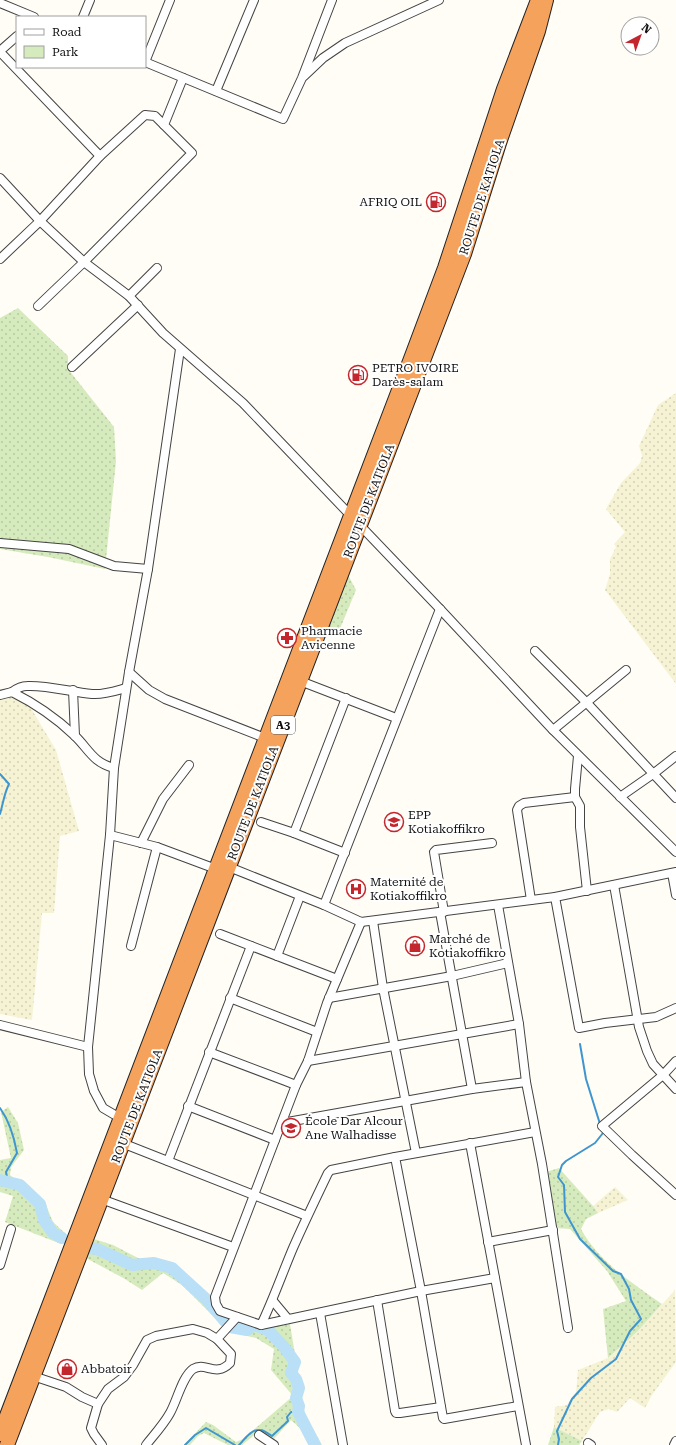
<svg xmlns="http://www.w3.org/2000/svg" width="676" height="1445" viewBox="0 0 676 1445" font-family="'Roboto Serif',serif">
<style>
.farmland{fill:url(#farmland-dots)}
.green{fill:url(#green-dots)}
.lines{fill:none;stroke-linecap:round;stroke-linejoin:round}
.stream{stroke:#3f96cf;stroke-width:2}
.river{stroke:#b9e0f7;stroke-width:12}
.street-casing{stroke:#444;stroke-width:10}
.highway-casing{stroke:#222;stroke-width:16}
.street{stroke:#fff;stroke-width:8}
.highway{stroke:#f5a25d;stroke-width:14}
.labels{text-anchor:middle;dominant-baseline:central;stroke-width:4;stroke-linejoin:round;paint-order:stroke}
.shield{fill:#fff;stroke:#585858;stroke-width:1}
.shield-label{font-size:11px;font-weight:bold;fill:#111}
.street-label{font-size:12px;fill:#111;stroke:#fff}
.poi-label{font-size:12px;fill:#111;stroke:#fff;text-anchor:start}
</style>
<defs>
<pattern id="farmland-dots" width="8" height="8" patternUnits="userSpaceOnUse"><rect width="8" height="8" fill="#f6f3d4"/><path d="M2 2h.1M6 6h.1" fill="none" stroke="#d2cfb5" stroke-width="1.8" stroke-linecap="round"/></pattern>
<pattern id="green-dots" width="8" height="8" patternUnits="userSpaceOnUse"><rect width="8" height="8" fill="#d5ebbd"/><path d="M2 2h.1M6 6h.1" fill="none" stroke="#b6c8a1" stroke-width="1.8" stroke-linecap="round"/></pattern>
</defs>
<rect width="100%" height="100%" fill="#fffdf5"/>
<g class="farmland">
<path d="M676,393V684L605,590L610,574V559L616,547L614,544L625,532L606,509L621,483L640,463L642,456L639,446L658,405Z"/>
<path d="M17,685L56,750L79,831L60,836L54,913H42L32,1020L0,1014V691Z"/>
<path d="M615,1187L628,1200L598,1213L593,1206Z"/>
<path d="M675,1290L676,1362L652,1395L645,1408L630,1398L617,1412L609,1409L600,1412L582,1441L554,1427L555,1407L567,1405L576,1392L578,1370L608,1358L638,1331Z"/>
</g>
<g class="green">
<path d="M18,308L68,356V369L114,427L116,461L105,569L48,557L0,549V318Z"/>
<path d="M347,573L356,590L339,631L320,640Z"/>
<path d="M8,1107L18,1123L24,1150L11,1167L10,1175L46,1205L53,1222L66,1234L61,1244L5,1222L13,1196L0,1192V1160L11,1158L1,1112Z"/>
<path d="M559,1168L593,1206L598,1213L586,1219L581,1229C599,1262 632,1283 662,1304L638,1331L608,1358L603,1309L626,1301L607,1271L570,1229L556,1228L546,1172Z"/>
<path d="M94,1239L113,1245L138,1258L157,1260L186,1274L223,1315L257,1327L290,1324L305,1415L322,1445H309L301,1429L291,1420L273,1440L257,1433L242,1445H228L204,1433L198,1436L190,1445H184L206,1422L213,1425L236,1442L243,1439L293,1396L271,1370L274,1349L256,1338L229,1332L182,1285L163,1273L142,1290L125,1279L86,1258Z"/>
<path d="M554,1427L582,1441L579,1445H548Z"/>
</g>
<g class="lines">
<g class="stream">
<path d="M0,774L9,784C4,794 3,804 0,814"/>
<path d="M580,1044L586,1079L600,1124"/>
<path d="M0,1108C10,1122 14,1136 17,1153L6,1172L8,1182"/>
<path d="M185,1445L195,1435L206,1428L235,1445"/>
<path d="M239,1445C244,1440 251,1429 260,1430C264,1430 269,1434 272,1436L288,1421L287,1417L291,1412H298"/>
<path d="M558,1445L559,1439L557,1431L572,1399L591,1378L616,1359L630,1331L641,1319L631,1300L629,1289L621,1274L613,1271L580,1239L565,1212L564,1185L558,1177L562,1165L566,1161L595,1143L603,1133L602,1130"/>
</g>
<g class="river">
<path d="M0,1180L20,1185L40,1204L44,1220L53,1233L62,1238"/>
<path d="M89,1248L97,1249L132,1265L154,1263L172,1268L207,1300L230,1327L247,1330L254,1325L268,1330L284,1347L295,1362L291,1373L296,1379L299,1388L296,1398L299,1406L298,1412L315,1445"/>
</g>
<g class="street-casing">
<g id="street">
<path d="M0,3L34,17"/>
<path d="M83,17L90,0"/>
<path d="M0,51L17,36"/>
<path d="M0,53L3,55L100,156"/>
<path d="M145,62L283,119L302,78L332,0"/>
<path d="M145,62L170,0"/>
<path d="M304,76L323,58L345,43L439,0"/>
<path d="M216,91L254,0"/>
<path d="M0,178L40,221L84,262L129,296L163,333L243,403L440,609L553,730L676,852"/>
<path d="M0,259L40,221L100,156L145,115L155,116L164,125"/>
<path d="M129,296L157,268"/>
<path d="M38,306L84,262L192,153L164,125L183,78"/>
<path d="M72,367L138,305"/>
<path d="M0,543L69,549L114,566L148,569"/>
<path d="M535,651L587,703L676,798"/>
<path d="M129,672L149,690L165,699L265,738"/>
<path d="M300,681L396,718"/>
<path d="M73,690L75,736"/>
<path d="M12,692C16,689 21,686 27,686C47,685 71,692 92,694C104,695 115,691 126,688"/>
<path d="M0,695L12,692C34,703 56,718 74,735C89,749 92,762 114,768"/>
<path d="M553,730L626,670"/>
<path d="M578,756L575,789V797L580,806V827L587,891"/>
<path d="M620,797L653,774L676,756"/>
<path d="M261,822L294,833L345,853"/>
<path d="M294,833L346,698"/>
<path d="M110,835L157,847L216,869"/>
<path d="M141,843L163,799L189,765"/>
<path d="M229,867L324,905L361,922L555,897L676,872"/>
<path d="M672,873L676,895"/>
<path d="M614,885L639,1027L647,1051L653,1064L676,1089"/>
<path d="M555,897L579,1028L605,1023L656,1017L676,1008"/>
<path d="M531,900L517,810L519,806L524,803L575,797"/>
<path d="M324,905L440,609"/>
<path d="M498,905L519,1024L526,1082L542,1164L568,1328"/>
<path d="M440,912C451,971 461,1030 472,1089"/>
<path d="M444,912L434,852L436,850L492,843"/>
<path d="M373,921L383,988L416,1153"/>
<path d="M361,922L327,1003L308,1061L296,1085L215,1297L216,1304L220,1311L261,1325L421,1291L495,1278"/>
<path d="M220,934L337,979"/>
<path d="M131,946L157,847"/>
<path d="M277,956L300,896"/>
<path d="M230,998L317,1032"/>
<path d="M329,998L452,976L508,963"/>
<path d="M0,1025L88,1047"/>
<path d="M209,1052L296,1085"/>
<path d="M308,1061L519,1024"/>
<path d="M676,1061L663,1075L602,1126L632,1155L676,1195"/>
<path d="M188,1106L275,1140"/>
<path d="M120,1118L103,1108L94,1091L89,1074L88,1047L110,835L114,768L129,672L148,569L180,349"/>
<path d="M282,1123L472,1089L526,1082"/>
<path d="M122,1143L307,1216"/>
<path d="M470,1143L526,1445"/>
<path d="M395,1157L421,1291L443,1418L444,1419L518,1406"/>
<path d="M168,1161L251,946"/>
<path d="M101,1199L233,1247"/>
<path d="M488,1242L553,1230"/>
<path d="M0,1265L11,1229"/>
<path d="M377,1300L395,1411L396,1413H400L441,1407"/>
<path d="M273,1301L288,1319"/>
<path d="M320,1313L343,1445"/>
<path d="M261,1325C273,1300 282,1274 293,1248C304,1223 316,1198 328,1173L331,1170L395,1157L535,1132"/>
<path d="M33,1376L66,1387L82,1397L98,1404"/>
<path d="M259,1435L274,1445"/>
<path d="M588,1443L591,1445"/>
<path d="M102,1445L94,1434L91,1428L98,1404L108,1389L124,1377L133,1365L147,1340L156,1336L193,1329L207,1333L217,1339"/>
<path d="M146,1445C154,1435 164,1424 170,1413C177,1401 182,1377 193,1369C206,1361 215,1378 230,1363L231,1354L217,1339L237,1317"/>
<path d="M674,1445L676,1441"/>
</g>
</g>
<g class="highway-casing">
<g id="highway">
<path d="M0,1434L412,356L445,268L504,89L538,0"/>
<path d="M7,1445L464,254L499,143L538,31L546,0"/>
</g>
</g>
<use href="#street" class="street"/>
<use href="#highway" class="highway"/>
</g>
<defs>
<g id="fuel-ring" transform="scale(1)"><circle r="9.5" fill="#fff" stroke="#c4262e" stroke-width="1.5"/><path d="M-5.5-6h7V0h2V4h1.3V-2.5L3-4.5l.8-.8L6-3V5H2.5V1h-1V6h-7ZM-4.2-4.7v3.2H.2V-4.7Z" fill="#c4262e"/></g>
<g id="pharmacy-ring" transform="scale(1)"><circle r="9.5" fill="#fff" stroke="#c4262e" stroke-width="1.5"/><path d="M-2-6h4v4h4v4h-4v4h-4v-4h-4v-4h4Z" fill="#c4262e"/></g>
<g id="school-ring" transform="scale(1)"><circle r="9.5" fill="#fff" stroke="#c4262e" stroke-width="1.5"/><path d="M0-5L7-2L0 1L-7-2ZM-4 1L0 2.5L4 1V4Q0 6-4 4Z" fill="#c4262e"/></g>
<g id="hospital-ring" transform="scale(1)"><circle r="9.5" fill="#fff" stroke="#c4262e" stroke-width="1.5"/><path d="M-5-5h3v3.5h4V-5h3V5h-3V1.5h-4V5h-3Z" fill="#c4262e"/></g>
<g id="shop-ring" transform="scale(1)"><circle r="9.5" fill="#fff" stroke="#c4262e" stroke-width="1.5"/><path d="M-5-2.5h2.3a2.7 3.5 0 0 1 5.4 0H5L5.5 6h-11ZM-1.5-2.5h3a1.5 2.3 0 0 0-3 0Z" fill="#c4262e"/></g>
</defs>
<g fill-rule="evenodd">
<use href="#fuel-ring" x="436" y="202"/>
<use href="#fuel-ring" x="358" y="375"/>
<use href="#pharmacy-ring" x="287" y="638"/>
<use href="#school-ring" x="394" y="822"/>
<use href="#hospital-ring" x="356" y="889"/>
<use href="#shop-ring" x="415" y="946"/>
<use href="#school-ring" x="291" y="1128"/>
<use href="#shop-ring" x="67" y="1369"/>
</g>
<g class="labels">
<rect class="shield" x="271" y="716" width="24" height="18" rx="3"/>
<g class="shield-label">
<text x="283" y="725">A3</text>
</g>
<g class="street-label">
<text transform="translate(482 197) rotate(-72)">ROUTE DE KATIOLA</text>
<text transform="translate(369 501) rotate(-69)">ROUTE DE KATIOLA</text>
<text transform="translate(253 803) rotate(-69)">ROUTE DE KATIOLA</text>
<text transform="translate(137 1106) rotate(-69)">ROUTE DE KATIOLA</text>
</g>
<g class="poi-label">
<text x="422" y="202" text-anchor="end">AFRIQ OIL</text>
<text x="372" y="368">PETRO IVOIRE<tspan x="372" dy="14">Darès-salam</tspan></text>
<text x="301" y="631">Pharmacie<tspan x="301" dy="14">Avicenne</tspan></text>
<text x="408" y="815">EPP<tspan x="408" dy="14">Kotiakoffikro</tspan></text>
<text x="370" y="882">Maternité de<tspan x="370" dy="14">Kotiakoffikro</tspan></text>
<text x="429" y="939">Marché de<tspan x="429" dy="14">Kotiakoffikro</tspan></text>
<text x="305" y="1121">École Dar Alcour<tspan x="305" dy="14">Ane Walhadisse</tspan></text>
<text x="81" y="1369">Abbatoir</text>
</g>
</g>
<rect x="16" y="16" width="130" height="52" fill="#ffffff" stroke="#a0a0a0"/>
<rect x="24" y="29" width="20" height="6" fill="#ffffff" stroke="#a0a0a0"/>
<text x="52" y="36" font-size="12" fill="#111111">Road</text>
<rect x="24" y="46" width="20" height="12" fill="#d5ebbd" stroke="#a0a0a0"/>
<text x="52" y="56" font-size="12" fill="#111111">Park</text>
<g transform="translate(640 36) rotate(41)"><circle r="19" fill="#ffffff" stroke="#a0a0a0"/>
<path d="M0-3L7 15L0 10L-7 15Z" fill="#c4262e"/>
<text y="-6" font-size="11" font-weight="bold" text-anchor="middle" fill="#111111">N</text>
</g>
</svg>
